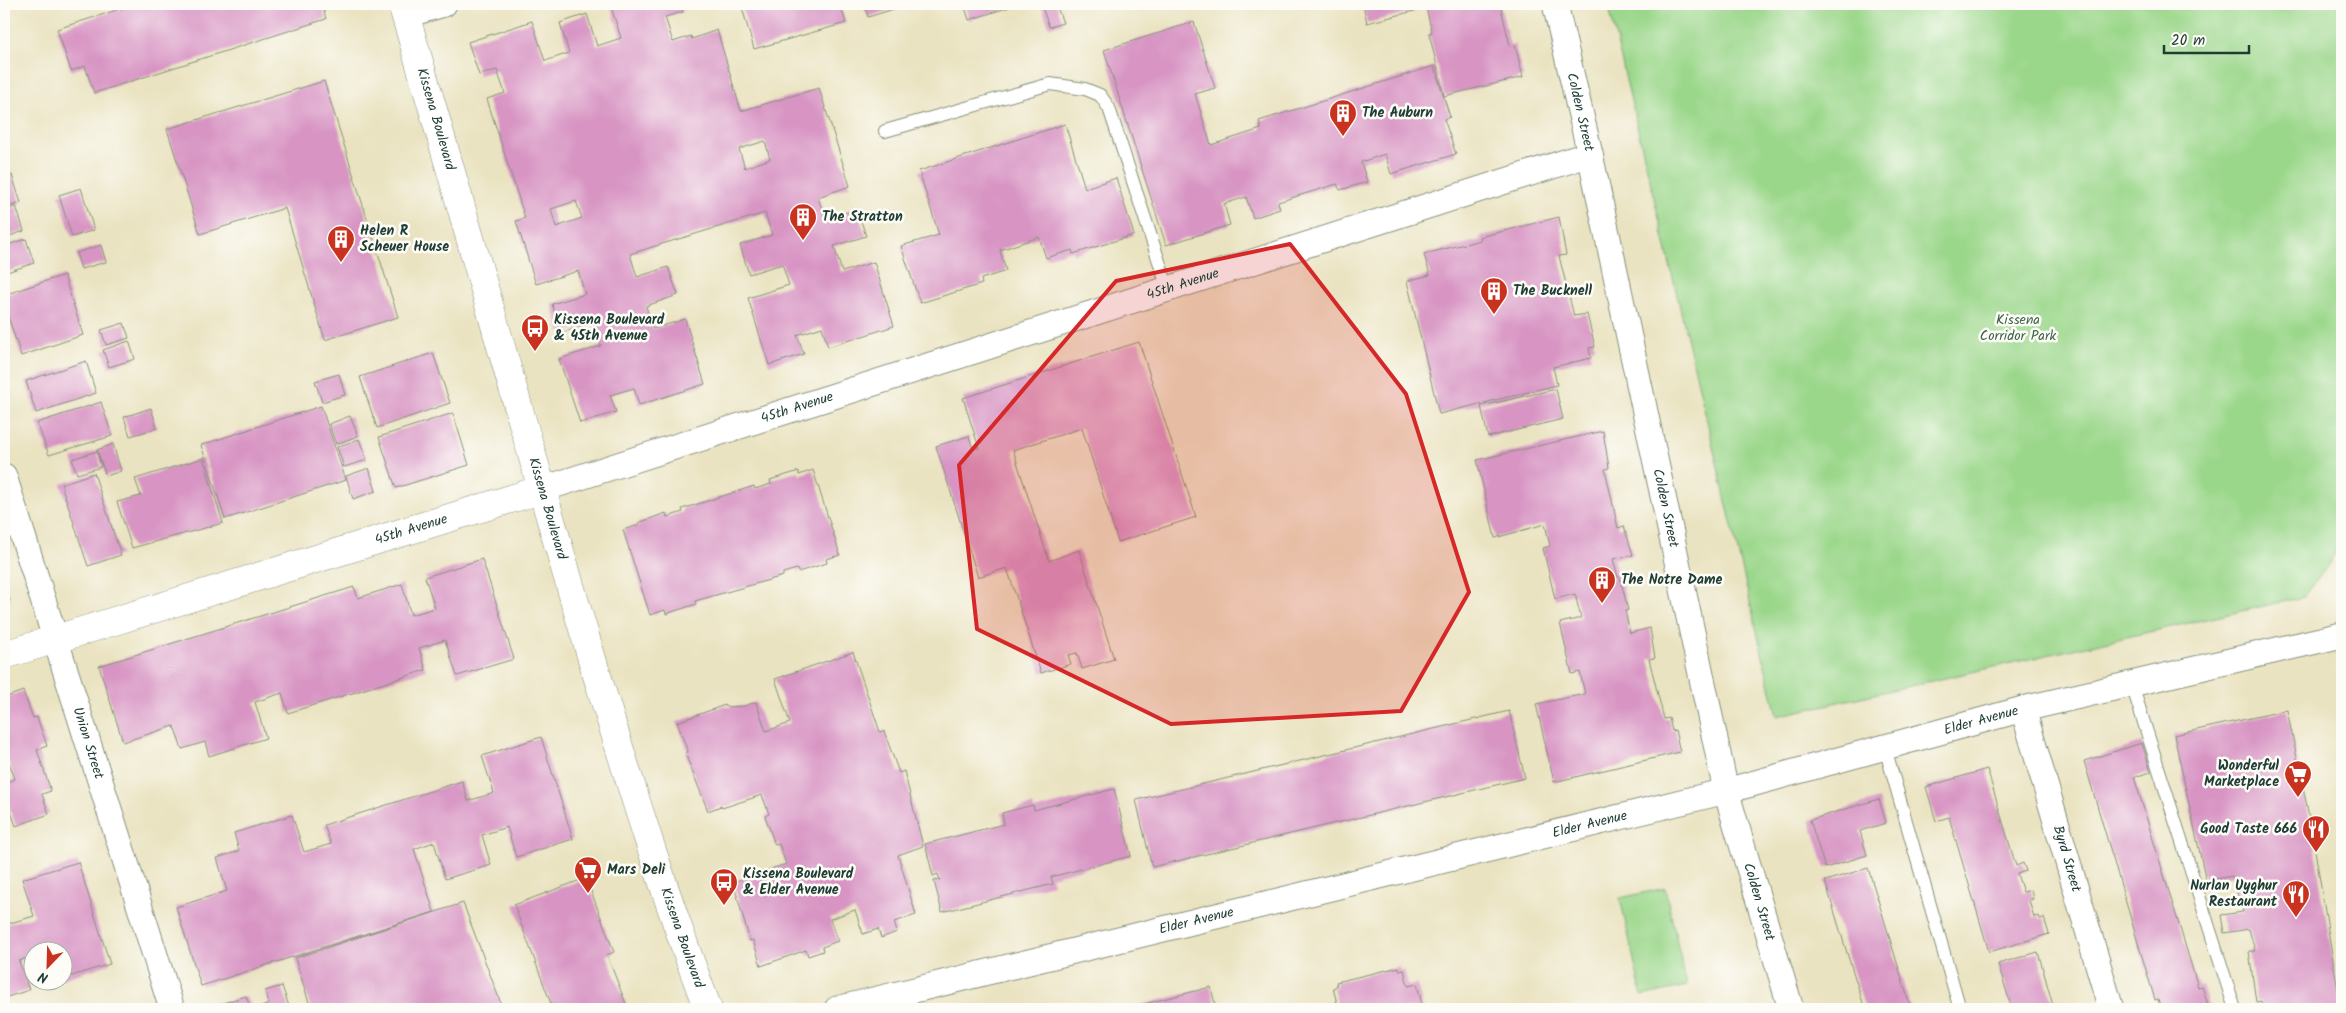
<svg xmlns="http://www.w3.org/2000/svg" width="2346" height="1013" viewBox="0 0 2346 1013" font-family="Kalam,sans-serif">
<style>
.green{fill:#9bd78b;stroke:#5d8a60}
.building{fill:#d895c4;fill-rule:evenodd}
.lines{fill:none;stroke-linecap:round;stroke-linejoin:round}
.lane-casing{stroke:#84907a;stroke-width:14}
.street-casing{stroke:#84907a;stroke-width:27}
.secondary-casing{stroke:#84907a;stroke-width:29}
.lane{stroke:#fff;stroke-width:12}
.street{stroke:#fff;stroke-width:25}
.secondary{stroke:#fff;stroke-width:28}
.marked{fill:#d62828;fill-opacity:0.2;stroke:#d62828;stroke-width:4;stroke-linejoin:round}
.labels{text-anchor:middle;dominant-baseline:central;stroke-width:5;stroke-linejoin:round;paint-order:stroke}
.poi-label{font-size:14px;font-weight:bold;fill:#1f3d34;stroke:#fdfcf7;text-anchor:start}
.street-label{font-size:14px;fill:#1f3d34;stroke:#fdfcf7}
.park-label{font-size:14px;fill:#3e644a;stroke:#fdfcf7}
</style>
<rect width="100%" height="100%" fill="#fdfcf7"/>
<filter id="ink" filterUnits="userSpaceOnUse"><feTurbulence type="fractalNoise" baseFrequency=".02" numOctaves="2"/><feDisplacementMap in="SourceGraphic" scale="10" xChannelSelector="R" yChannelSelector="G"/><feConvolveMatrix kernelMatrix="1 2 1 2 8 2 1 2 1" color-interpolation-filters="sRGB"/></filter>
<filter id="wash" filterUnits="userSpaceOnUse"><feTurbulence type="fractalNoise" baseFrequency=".0096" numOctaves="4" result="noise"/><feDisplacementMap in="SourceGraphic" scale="20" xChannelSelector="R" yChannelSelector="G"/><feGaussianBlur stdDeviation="1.12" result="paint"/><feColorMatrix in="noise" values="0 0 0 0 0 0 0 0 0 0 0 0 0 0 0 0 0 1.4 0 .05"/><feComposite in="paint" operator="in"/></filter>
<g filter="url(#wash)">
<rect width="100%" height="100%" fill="#eae3c1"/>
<g class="green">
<path d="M1608,4H2342V540L2329,564L2304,597L1777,716Z"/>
<path d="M1665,888L1687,986L1642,996L1620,898Z"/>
</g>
<g id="blocks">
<g class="building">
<path d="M136,4H322L326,19L94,93L85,66L71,71L57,29Z"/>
<path d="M610,4H680L683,12L665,17L673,42L691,36L692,39L717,30L741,111L819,88L850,186L818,197L825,219L857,209L866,236L834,246L842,272L874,262L894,326L828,347L822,327L797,335L804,354L769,365L748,298L789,285L782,264L749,274L740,245L772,235L765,213L662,244L630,254L637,277L668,267L678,295L646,306L653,329L685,319L705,384L639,405L634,388L610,395L616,412L580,423L559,359L601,346L593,322L561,333L552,304L585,294L578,271L536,284L516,221L525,218L487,99L505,93L497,70L479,75L468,42L532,21L545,61L569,53L560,23L587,14L597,46L621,38ZM765,141L770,159L745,168L739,149ZM576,201L582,218L556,227L551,209Z"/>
<path d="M741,4H840L846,23L754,49Z"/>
<path d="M864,4H910L868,17Z"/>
<path d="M964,4H1019L969,20Z"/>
<path d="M1041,4H1056L1063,23L1049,27Z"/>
<path d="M1363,4H1500L1510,46L1515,45L1523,77L1444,96L1429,33L1432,32L1426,8L1367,23Z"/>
<path d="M1194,22L1215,88L1195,94L1211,145L1261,129L1259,121L1434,66L1450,117L1444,119L1456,154L1391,174L1385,154L1361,162L1367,182L1340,190L1337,184L1278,202L1280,209L1253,218L1246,197L1224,204L1230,225L1166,245L1104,50Z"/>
<path d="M324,81L398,317L325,340L285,208L200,234L167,129Z"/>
<path d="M1065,124L1085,188L1116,178L1134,235L1073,254L1072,250L1046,258L1039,237L1000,250L1006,271L981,279L982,284L920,303L901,246L939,235L919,171Z"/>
<path d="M12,175L21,203L4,208V177Z"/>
<path d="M81,188L94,230L72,237L59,195Z"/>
<path d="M16,206L24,231L4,238V211Z"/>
<path d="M1559,217L1566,255L1559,256L1574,316L1587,314L1595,347L1589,348L1591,358L1553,367L1557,385L1439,414L1407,281L1430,275L1424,254L1481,240L1480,237Z"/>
<path d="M26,239L34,263L4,273V246Z"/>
<path d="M101,245L106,262L81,269L76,253Z"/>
<path d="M64,275L83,335L21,356L4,304V295Z"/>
<path d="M124,323L129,338L106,345L101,330Z"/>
<path d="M129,341L135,359L109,367L103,350Z"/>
<path d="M1139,342L1196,517L1118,542L1082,428L1013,450L1049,561L1079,550L1114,659L1082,669L1077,653L1068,655L1071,664L1041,673L1007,568L978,577L936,446L969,436L973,449L979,448L963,398Z"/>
<path d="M433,353L450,403L377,428L360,377Z"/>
<path d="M86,361L96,393L36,413L26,381Z"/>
<path d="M339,374L345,395L322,402L315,381Z"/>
<path d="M1556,389L1563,419L1488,437L1481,406Z"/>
<path d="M101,402L112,436L49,455L37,423Z"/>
<path d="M321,406L346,480L225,519L201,445Z"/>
<path d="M151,408L157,428L130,436L124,417Z"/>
<path d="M453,413L469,465L396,488L379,437Z"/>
<path d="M350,416L358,436L336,444L329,424Z"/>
<path d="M1603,431L1609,468L1605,469L1618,528L1624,526L1633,555L1613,559L1618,577H1620L1628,610L1625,611L1630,633L1650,628L1655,658L1649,659L1664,719L1669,718L1672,731L1675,730L1680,752L1554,782L1536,704L1585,694L1580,672L1572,674L1560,623L1581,618L1575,594L1555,599L1543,548L1550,546L1545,524L1495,538L1477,460Z"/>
<path d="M359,439L367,460L344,467L337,447Z"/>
<path d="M113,444L121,471L106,476L97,450Z"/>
<path d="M97,451L101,467L77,474L72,459Z"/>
<path d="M203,458L223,523L132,548L117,502L141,496L135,479Z"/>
<path d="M369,468L376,491L353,499L346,476Z"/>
<path d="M813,470L840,555L826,559L827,563L798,572L797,569L783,573V576L695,601L696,604L666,614L665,610L650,615L623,530L639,525L638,523L666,513L667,517L683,512L682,509L754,486L755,489L771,484L770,480L799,471V475Z"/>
<path d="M94,473L121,555L88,566L61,484Z"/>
<path d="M482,559L514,659L457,676L445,640L419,648L426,670L288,713L282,693L255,702L266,738L209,756L205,742L182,749L174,726L123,742L99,666L354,587L358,598L402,584L411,615L435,608L425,577Z"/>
<path d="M4,583L10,601L4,602Z"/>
<path d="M853,652L880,732L884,731L899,773L904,771L923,846L898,855L916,915L894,922L897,932L881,938L878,929L863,934L855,910L830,919L838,941L822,947L823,951L808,956L806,950L761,966L753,940L750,941L733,882L786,864L779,844L775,845L765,816L769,814L762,795L722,808L721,806L708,811L685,753L688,752L677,722L725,705L726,707L744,706L756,702L766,731L790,723L775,679Z"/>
<path d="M23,691L33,718L37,717L47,746L37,750L51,791L42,794L49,814L16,826L4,793V783L15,779L4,749V698Z"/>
<path d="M2287,710L2311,826L2341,1009H2262L2261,1001L2256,1002L2249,951H2255L2249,929L2224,933L2221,915L2243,912L2232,876L2206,881L2174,735Z"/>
<path d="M1509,711L1525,778L1152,867L1136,800Z"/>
<path d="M541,737L573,839L516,857L507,827L482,835L491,865L445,879L434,842L414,849L434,912L201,986L176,907L227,891L217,858L239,851L234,833L292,815L304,852L331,844L324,825L462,781L468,801L494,793L482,756Z"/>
<path d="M2142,743L2151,772L2134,777L2198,987L2202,986L2209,1009H2161L2158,999L2155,1000L2084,761Z"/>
<path d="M1987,769L2016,866L2023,863L2026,871L2017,874L2023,892L2031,890L2033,899L2029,900L2034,917L2039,916L2040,919L2044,918L2049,934L1989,952L1949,817L1936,821L1926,787Z"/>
<path d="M1114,789L1131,856L1051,877L1053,884L942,912L934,881L940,880L938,874L933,876L925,844L1004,824L1002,813L1033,805L1034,810Z"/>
<path d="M1879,799L1886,823L1860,831L1867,855L1825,868L1810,820Z"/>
<path d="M78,862L110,964L62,979V950H32V956L19,961L29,990L4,998V915L7,924L34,916L22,879Z"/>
<path d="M1868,868L1883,916L1911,1009H1865L1847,953L1825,881Z"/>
<path d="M586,878L614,952L607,955L628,1009H553L514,905Z"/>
<path d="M463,903L503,1009H311L295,958Z"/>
<path d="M2038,952L2054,1009H2012L1998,964Z"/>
<path d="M1399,967L1400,971L1404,970L1408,986L1417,984L1423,1009H1329L1328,1005L1337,1003L1333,988L1337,986L1336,982Z"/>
<path d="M282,986L290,1009H256L269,1004L265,991Z"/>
<path d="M1211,987L1216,1009H1124Z"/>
<path d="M246,996L251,1009H220L219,1004Z"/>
</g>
</g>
</g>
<g filter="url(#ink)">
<use href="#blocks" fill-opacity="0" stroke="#84907a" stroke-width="1"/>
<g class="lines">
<g class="lane-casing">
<g id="lane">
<path d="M885,131L1050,84L1085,89L1100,95L1109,108L1168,289"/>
<path d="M2132,685L2235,1009"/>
<path d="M1885,748L1960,1009"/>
</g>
</g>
<g class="street-casing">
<g id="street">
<path id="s1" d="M1555,4L1590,154L1726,791L1791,1009"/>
<path d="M406,15L444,4"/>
<path id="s2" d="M4,476L172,1009"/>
<path id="s3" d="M540,490L1590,154"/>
<path id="s4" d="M2023,709L2111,1009"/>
<path id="s5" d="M837,1009L1726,791L2023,709L2342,635"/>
</g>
</g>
<g class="secondary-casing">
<g id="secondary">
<path id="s6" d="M402,4C468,225 528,448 595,669C630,783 665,897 708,1009"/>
<path id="s7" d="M4,655L540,490"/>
</g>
</g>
<use href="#lane" class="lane"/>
<use href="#street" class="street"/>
<use href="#secondary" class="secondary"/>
</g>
</g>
<path class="marked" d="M1290,244L1406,394L1469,592L1401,711L1171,724L977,629L959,465L1116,281Z"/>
<defs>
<g id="building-pin" transform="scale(1.4375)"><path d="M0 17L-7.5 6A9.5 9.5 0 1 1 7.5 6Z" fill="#c8321e" stroke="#fdfcf7"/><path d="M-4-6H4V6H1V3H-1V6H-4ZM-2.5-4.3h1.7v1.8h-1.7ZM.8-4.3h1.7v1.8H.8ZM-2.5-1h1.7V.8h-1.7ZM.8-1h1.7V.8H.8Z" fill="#fff"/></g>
<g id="bus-pin" transform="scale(1.4375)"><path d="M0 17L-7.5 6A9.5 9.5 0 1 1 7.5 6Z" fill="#c8321e" stroke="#fdfcf7"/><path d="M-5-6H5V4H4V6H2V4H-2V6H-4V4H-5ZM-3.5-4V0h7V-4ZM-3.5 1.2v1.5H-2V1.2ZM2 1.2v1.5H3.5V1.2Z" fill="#fff"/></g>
<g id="supermarket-pin" transform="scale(1.4375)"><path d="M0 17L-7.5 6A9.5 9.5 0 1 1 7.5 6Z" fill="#c8321e" stroke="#fdfcf7"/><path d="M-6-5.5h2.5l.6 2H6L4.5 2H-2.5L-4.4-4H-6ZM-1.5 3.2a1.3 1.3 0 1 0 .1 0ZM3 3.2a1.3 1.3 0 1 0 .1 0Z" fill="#fff"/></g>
<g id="restaurant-pin" transform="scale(1.4375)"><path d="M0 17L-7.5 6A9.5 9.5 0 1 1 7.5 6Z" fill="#c8321e" stroke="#fdfcf7"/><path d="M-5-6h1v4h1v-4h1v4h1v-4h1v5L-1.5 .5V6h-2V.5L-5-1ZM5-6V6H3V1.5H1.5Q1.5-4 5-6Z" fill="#fff"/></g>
</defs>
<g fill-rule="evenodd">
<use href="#building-pin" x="1343" y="113"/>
<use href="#building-pin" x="803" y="217"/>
<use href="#building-pin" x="341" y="239"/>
<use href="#building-pin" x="1494" y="291"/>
<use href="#bus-pin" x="535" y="328"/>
<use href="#building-pin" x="1602" y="580"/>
<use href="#supermarket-pin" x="2298" y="774"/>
<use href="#restaurant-pin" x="2316" y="829"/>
<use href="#supermarket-pin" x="588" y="870"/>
<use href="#bus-pin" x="724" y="882"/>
<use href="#restaurant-pin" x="2296" y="894"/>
</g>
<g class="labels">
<g class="poi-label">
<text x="1362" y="113">The Auburn</text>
<text x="822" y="217">The Stratton</text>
<text x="360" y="231">Helen R<tspan x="360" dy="16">Scheuer House</tspan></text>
<text x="1513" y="291">The Bucknell</text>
<text x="554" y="320">Kissena Boulevard<tspan x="554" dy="16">&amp; 45th Avenue</tspan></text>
<text x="1621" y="580">The Notre Dame</text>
<text x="2279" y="766" text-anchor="end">Wonderful<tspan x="2279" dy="16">Marketplace</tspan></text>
<text x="2297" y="829" text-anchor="end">Good Taste 666</text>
<text x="607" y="870">Mars Deli</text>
<text x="743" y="874">Kissena Boulevard<tspan x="743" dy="16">&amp; Elder Avenue</tspan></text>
<text x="2277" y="886" text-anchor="end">Nurlan Uyghur<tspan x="2277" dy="16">Restaurant</tspan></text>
</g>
<g class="street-label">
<text stroke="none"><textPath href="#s1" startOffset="111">Colden Street</textPath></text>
<text stroke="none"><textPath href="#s6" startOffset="120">Kissena Boulevard</textPath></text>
<text stroke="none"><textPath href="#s3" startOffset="675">45th Avenue</textPath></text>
<text stroke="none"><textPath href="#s3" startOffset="270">45th Avenue</textPath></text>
<text stroke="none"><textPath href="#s1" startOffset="516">Colden Street</textPath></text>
<text stroke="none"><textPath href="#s6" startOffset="525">Kissena Boulevard</textPath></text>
<text stroke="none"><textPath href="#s7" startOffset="426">45th Avenue</textPath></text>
<text stroke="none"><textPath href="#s5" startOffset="1180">Elder Avenue</textPath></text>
<text stroke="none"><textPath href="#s2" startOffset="280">Union Street</textPath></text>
<text stroke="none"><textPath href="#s5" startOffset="775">Elder Avenue</textPath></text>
<text stroke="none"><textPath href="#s4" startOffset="156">Byrd Street</textPath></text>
<text stroke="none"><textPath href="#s1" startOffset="921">Colden Street</textPath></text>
<text stroke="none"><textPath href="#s5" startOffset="370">Elder Avenue</textPath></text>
<text stroke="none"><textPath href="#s6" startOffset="975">Kissena Boulevard</textPath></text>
</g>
<g class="park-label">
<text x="2018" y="320">Kissena<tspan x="2018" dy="16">Corridor Park</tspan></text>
</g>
</g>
<rect width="2346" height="1013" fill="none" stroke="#fdfcf7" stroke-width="20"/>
<g transform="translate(48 966) rotate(203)"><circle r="24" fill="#fdfcf7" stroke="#a4b0a9"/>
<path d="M0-4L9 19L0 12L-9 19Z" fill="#c8321e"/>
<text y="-8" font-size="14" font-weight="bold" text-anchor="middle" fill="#1f3d34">N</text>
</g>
<path d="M2164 45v8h85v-8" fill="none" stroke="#1f3d34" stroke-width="2.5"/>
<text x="2171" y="45" font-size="15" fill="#1f3d34" stroke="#fdfcf7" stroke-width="4" paint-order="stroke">20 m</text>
</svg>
